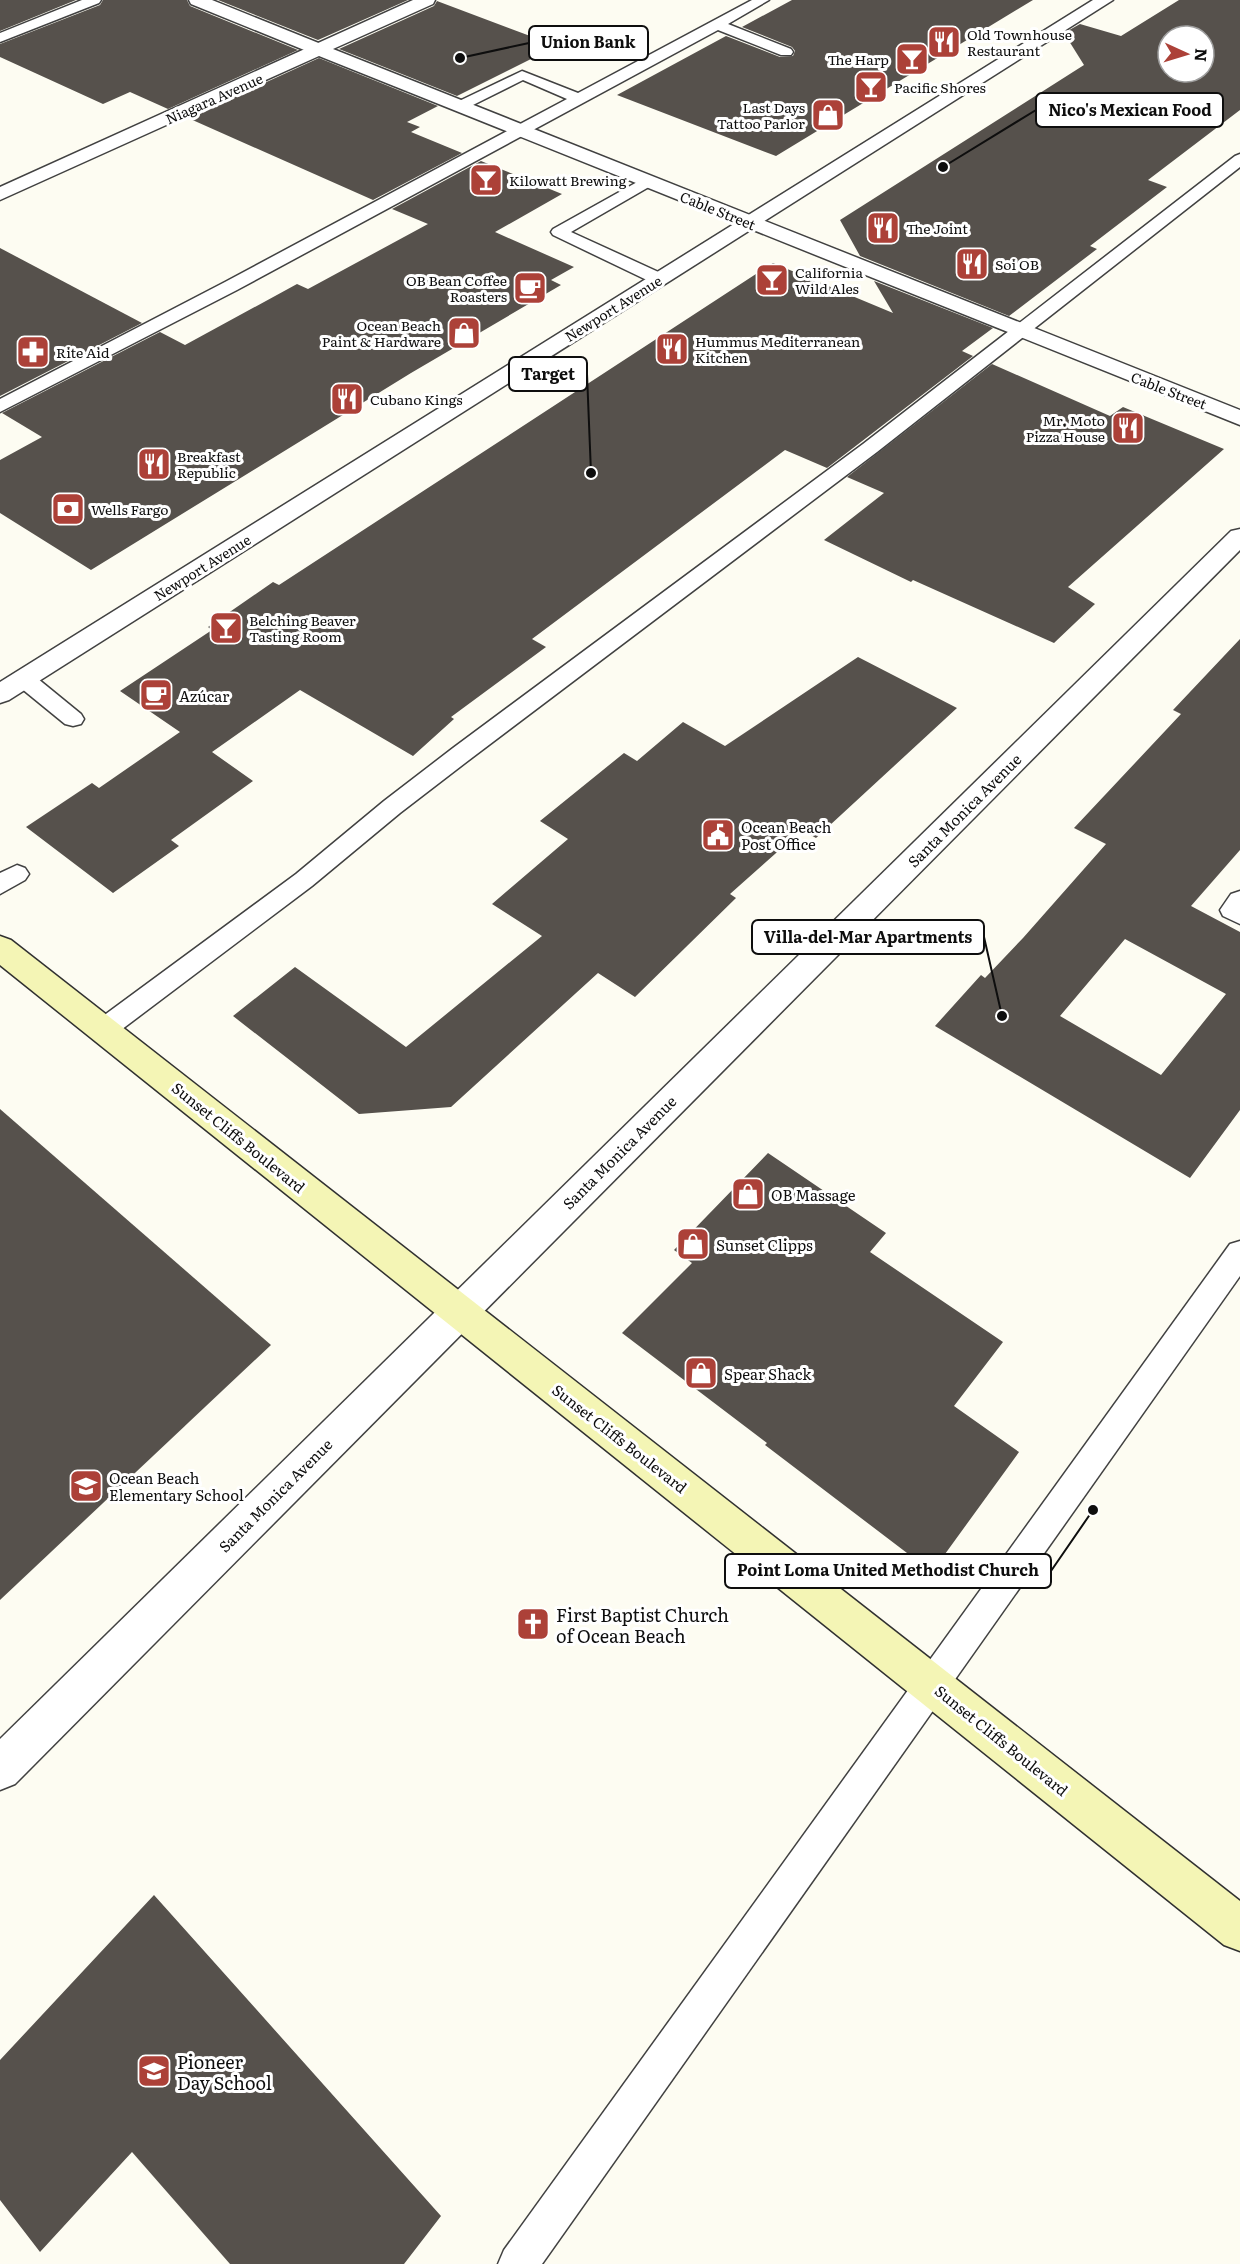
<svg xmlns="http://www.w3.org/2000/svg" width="1240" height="2264" viewBox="0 0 1240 2264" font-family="Literata,serif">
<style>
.building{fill:#56514c;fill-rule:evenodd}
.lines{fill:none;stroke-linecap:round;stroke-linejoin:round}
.service-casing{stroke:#414141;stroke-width:3}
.minor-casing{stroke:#414141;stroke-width:3}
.tertiary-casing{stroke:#414141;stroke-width:3}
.secondary-casing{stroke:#303030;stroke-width:3}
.service{fill:#fff;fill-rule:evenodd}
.minor{fill:#fff;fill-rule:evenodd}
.tertiary{fill:#fff;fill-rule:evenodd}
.secondary{fill:#f4f5b5;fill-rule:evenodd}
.labels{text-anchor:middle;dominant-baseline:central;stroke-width:6;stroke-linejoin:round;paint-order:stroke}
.far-poi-label{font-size:14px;fill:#0e0e0e;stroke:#fff;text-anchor:start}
.far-street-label{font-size:14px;fill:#0e0e0e;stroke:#fff}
.poi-label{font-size:15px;fill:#0e0e0e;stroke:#fff;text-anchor:start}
.street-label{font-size:15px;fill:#0e0e0e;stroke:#fff}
.near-poi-label{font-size:18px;fill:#0e0e0e;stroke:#fff;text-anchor:start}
.leader{fill:none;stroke:#0e0e0e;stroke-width:2}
.callout-dot{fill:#0e0e0e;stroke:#fff;stroke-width:2}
.callout{fill:#fff;stroke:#0e0e0e;stroke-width:2}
.callout-label{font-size:16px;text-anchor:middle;font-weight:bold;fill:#0e0e0e}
</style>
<rect width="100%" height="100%" fill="#fdfcf2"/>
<g class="building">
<path d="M0,0H76L0,31Z"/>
<path d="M103,0H187L190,6L298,50L168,109L130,92L103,104L0,57V44L100,5Z"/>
<path d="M218,0H408L318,40Z"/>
<path d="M792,0H1033L776,156L617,95L726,36L780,57L793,56L795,51L792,47L742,27Z"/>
<path d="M1179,0H1240V110L1148,180L1167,187L1090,246L1097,249L1009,316L860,256L840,220L1084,65L1064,33L1080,24L1121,36ZM1168,36H1204V72H1168Z"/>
<path d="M437,1L557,46L457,96L339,49L434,6Z"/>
<path d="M319,58L438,106L407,122L420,127L411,132L462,153L373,200L188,118Z"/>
<path d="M481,161L562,194L495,232L574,267L551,280L561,285L411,373L91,570L0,513V460L42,437L2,413L160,332L185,345L297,284L308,289L428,224L392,209Z"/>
<path d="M0,248L142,323L0,396Z"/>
<path d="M773,263L893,313L874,281L993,328L962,351L973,356L827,468L785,450L532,639L546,647L451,717L454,719L413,756L300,690L212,752L253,781L171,840L179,846L113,893L26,827L92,783L99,788L180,732L120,691L212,630L208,627L273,582L279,585Z"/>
<path d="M992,364L1110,416L1123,407L1224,449L1068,587L1095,604L1054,643L913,580L911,582L824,540L884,493L847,477Z"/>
<path d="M1240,639V850L1191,906L1240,932V1110L1190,1178L935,1026L981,975L985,978L1023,938L1106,844L1074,828L1181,714L1173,710ZM1125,939L1226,994L1161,1075L1060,1016Z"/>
<path d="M858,657L957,708L816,838L802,830L730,894L736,898L635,997L598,973L451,1107L359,1114L233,1016L295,967L406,1047L542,936L492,904L568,839L540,821L624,753L637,761L683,722L725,746Z"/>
<path d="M0,1109L271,1345L0,1600Z"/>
<path d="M768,1153L886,1233L870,1252L1003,1342L954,1406L1019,1452L932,1572L765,1445L767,1443L622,1333L692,1263L674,1250Z"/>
<path d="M154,1895L441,2216L404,2264H230L132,2152L40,2252L0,2200V2060Z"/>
</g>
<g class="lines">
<g class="service-casing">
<g id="service">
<path d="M82,0H101L99,3L0,42V33Z"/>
<path d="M752,0H769L728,24L791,49L793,52L791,55H781L718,30L237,290L0,412V399L225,282L567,99L523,80L465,109H455L453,106L455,103L522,71L578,93Z"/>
<path d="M1240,154V167L877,452L469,760L400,813L312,886L113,1036L104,1039L95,1036L91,1029L95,1022L296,874L384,801L453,748L863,444L1235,156Z"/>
<path d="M648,176L654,178L656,181L654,184L571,232L665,275L667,279L665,283H653L553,235L551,232L553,229Z"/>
<path d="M24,672L32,674L81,714L84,719L81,724L73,726L65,724L16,684L13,679L16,674Z"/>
<path d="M17,865L25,868L29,874L25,880L0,894V873Z"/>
<path d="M1240,891V924L1223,916L1220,910L1231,894Z"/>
<path d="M1240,1241V1276L542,2264H498L504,2250L1230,1244Z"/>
</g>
</g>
<g class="minor-casing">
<g id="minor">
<path d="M413,0H435L433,4L333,49L1240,410V425L319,56L0,200V187Z"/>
<path d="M1240,529V550L15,1784L0,1790V1739L1231,531Z"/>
</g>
</g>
<g class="tertiary-casing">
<g id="tertiary">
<path d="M189,0H212L326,46L329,50L326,54H314L191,4Z"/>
<path d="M1093,0H1113L9,700L0,703V682Z"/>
</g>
</g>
<g class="secondary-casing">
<path id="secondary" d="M0,936L11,940L1240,1901V1951L1224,1945L0,965Z"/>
</g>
<use href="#service" class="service"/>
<use href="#minor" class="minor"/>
<use href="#tertiary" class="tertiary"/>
<use href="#secondary" class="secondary"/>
</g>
<defs>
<g id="restaurant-square" transform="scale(1.725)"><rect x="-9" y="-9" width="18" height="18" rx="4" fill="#ac4138" stroke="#fff"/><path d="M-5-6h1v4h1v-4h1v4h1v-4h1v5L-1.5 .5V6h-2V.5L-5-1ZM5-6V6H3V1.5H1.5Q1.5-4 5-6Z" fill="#fff"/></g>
<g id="bar-square" transform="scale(1.725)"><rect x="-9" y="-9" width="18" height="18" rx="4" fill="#ac4138" stroke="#fff"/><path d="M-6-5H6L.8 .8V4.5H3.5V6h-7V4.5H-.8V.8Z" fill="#fff"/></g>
<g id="shop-square" transform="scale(1.725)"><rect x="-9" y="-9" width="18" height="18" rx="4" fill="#ac4138" stroke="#fff"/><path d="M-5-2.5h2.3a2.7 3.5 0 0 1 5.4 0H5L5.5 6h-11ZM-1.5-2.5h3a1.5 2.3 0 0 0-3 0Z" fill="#fff"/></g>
<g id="cafe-square" transform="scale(1.725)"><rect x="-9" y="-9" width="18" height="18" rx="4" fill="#ac4138" stroke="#fff"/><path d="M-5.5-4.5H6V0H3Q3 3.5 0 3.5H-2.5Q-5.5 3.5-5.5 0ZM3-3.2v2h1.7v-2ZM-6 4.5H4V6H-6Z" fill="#fff"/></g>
<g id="pharmacy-square" transform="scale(1.725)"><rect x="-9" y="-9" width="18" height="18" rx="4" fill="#ac4138" stroke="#fff"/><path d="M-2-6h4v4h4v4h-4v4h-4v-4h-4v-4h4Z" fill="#fff"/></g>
<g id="bank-square" transform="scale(1.725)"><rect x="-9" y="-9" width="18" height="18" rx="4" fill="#ac4138" stroke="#fff"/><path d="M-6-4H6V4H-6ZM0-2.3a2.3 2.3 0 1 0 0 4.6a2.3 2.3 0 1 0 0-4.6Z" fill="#fff"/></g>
<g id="civic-square" transform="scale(1.725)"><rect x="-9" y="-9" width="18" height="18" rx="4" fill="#ac4138" stroke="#fff"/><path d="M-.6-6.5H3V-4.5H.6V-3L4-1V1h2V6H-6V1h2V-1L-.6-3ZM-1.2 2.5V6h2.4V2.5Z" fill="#fff"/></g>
<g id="school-square" transform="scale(1.725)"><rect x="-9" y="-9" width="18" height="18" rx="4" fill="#ac4138" stroke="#fff"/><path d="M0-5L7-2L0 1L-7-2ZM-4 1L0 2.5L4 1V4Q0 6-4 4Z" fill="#fff"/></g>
<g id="church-square" transform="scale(1.725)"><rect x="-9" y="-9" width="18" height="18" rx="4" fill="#ac4138" stroke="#fff"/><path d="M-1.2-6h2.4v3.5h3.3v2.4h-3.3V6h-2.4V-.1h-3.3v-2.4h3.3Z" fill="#fff"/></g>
</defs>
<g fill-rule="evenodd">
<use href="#restaurant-square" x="944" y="42"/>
<use href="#bar-square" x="912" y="59"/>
<use href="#bar-square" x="871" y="87"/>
<use href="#shop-square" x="828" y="115"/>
<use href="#bar-square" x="486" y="180"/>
<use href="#restaurant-square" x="883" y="228"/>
<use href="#restaurant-square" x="972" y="264"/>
<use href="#bar-square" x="772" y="280"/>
<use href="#cafe-square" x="530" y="288"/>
<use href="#shop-square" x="464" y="333"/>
<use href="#restaurant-square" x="672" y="349"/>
<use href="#pharmacy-square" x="33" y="352"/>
<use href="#restaurant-square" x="347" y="399"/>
<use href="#restaurant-square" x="1128" y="428"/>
<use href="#restaurant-square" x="154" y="464"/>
<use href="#bank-square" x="68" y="509"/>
<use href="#bar-square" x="226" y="628"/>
<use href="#cafe-square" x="156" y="695"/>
<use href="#civic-square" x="718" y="835"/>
<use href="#shop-square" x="748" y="1194"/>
<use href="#shop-square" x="693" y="1244"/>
<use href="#shop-square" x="701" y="1373"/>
<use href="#school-square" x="86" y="1486"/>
<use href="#church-square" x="533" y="1624"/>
<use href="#school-square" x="154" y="2071"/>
</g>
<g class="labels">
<g class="far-poi-label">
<text x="967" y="34">Old Townhouse<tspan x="967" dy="16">Restaurant</tspan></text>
<text x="889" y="59" text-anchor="end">The Harp</text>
<text x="894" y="87">Pacific Shores</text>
<text x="805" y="107" text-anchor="end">Last Days<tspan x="805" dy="16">Tattoo Parlor</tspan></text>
<text x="509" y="180">Kilowatt Brewing</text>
<text x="906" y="228">The Joint</text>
<text x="995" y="264">Soi OB</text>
<text x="795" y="272">California<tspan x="795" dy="16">Wild Ales</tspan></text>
<text x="507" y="280" text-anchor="end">OB Bean Coffee<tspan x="507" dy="16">Roasters</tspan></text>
<text x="441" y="325" text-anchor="end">Ocean Beach<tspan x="441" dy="16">Paint &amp; Hardware</tspan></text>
<text x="695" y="341">Hummus Mediterranean<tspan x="695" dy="16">Kitchen</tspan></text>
<text x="56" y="352">Rite Aid</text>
<text x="370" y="399">Cubano Kings</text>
<text x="1105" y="420" text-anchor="end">Mr. Moto<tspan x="1105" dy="16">Pizza House</tspan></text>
<text x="177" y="456">Breakfast<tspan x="177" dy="16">Republic</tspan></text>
<text x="91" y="509">Wells Fargo</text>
<text x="249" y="620">Belching Beaver<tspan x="249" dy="16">Tasting Room</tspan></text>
</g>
<g class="far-street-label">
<text transform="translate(214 98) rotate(-24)">Niagara Avenue</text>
<text transform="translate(718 210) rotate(22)">Cable Street</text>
<text transform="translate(613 308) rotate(-32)">Newport Avenue</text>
<text transform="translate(1169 390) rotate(21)">Cable Street</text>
<text transform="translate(202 567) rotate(-32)">Newport Avenue</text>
</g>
<g class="poi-label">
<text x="179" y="695">Azúcar</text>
<text x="741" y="826">Ocean Beach<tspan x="741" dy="17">Post Office</tspan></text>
<text x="771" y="1194">OB Massage</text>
<text x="716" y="1244">Sunset Clipps</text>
<text x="724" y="1373">Spear Shack</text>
<text x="109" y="1477">Ocean Beach<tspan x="109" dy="17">Elementary School</tspan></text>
</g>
<g class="street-label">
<text transform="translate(964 810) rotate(-45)">Santa Monica Avenue</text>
<text transform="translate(239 1137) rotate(39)">Sunset Cliffs Boulevard</text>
<text transform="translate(619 1152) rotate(-45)">Santa Monica Avenue</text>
<text transform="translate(620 1438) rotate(38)">Sunset Cliffs Boulevard</text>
<text transform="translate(275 1495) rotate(-45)">Santa Monica Avenue</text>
<text transform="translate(1002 1740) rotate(39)">Sunset Cliffs Boulevard</text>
</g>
<g class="near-poi-label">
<text x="556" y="1614">First Baptist Church<tspan x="556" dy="21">of Ocean Beach</tspan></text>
<text x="177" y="2061">Pioneer<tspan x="177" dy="21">Day School</tspan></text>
</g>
</g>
<path class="leader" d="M460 58L529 43M943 167L1036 110M591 473L587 374M1002 1016L984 937M1093 1510L1051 1571"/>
<g class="callout-dot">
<circle cx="460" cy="58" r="6"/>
<circle cx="943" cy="167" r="6"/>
<circle cx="591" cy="473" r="6"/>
<circle cx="1002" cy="1016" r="6"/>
<circle cx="1093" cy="1510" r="6"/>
</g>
<g class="callout">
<rect x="529" y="26" width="119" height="34" rx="6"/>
<rect x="1036" y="93" width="187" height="34" rx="6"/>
<rect x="509" y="357" width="78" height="34" rx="6"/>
<rect x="752" y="920" width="232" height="34" rx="6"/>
<rect x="725" y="1554" width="326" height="34" rx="6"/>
</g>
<g class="callout-label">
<text x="588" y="48">Union Bank</text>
<text x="1130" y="116">Nico's Mexican Food</text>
<text x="548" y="380">Target</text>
<text x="868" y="943">Villa-del-Mar Apartments</text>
<text x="888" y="1576">Point Loma United Methodist Church</text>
</g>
<g transform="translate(1186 54) rotate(94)"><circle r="28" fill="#ffffff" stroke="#9f9f9f" stroke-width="1.5"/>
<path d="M0-4.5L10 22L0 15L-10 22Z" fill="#ac4138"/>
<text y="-9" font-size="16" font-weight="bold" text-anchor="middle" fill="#0e0e0e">N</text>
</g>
</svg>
